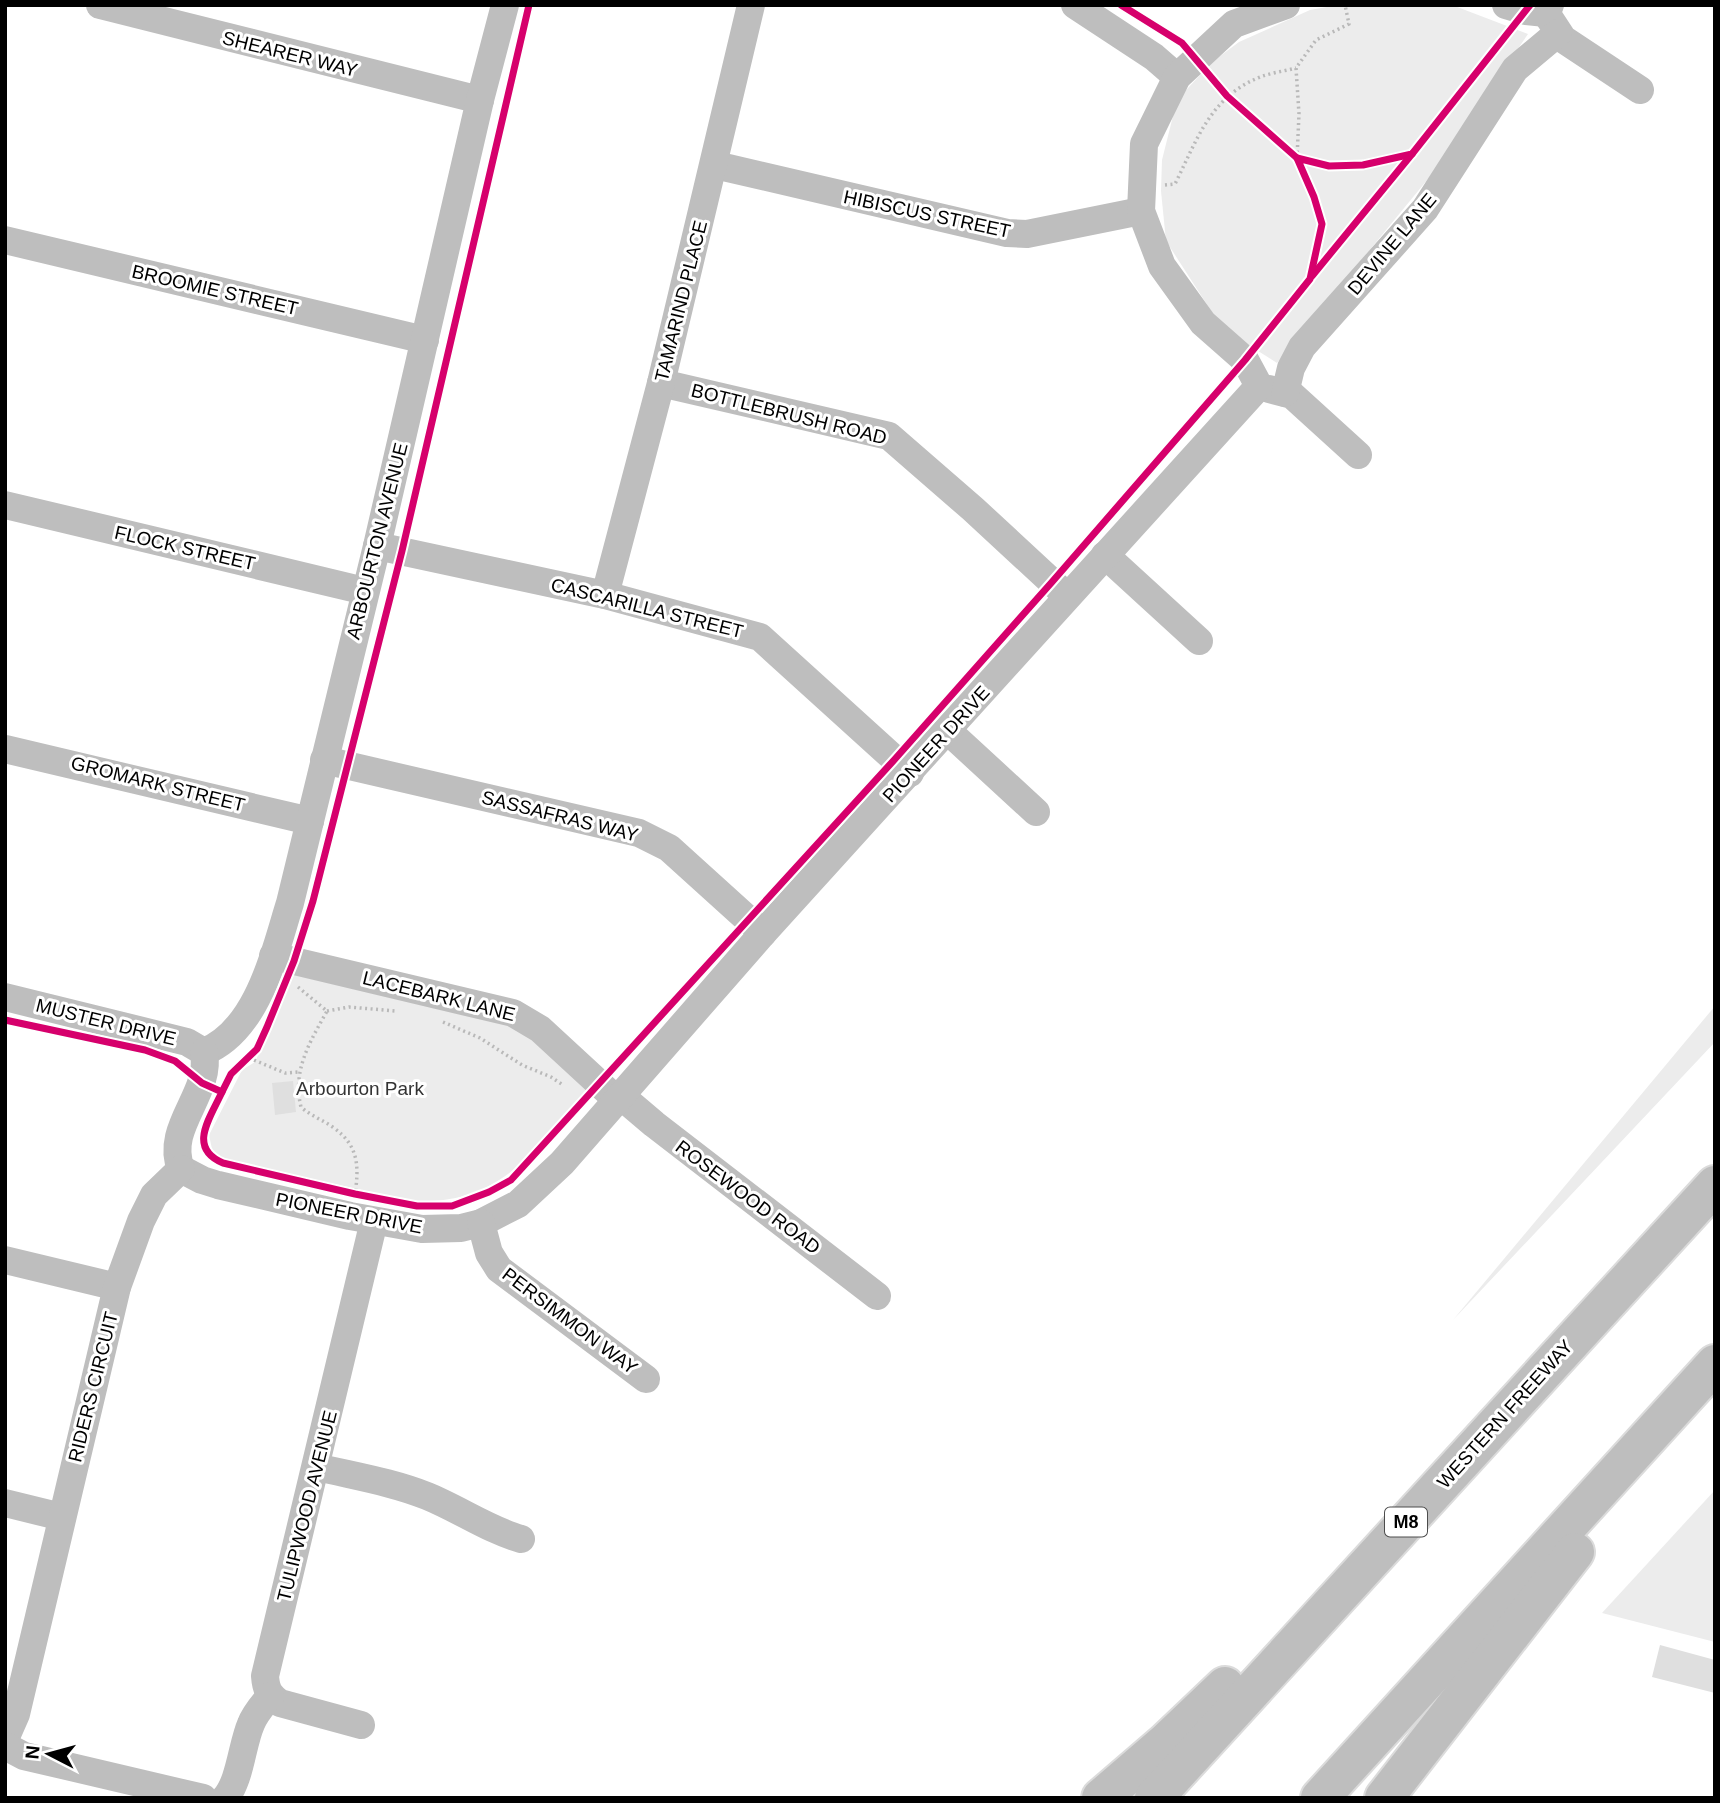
<svg xmlns="http://www.w3.org/2000/svg" width="1720" height="1803" viewBox="0 0 1720 1803" font-family="Arial,sans-serif">
<style>
.green{fill:#ececec}
.building{fill:#dfdfdf}
.lines{fill:none;stroke-linecap:round;stroke-linejoin:round}
.highway-casing{stroke:#dbdbdb;stroke-width:42}
.path{stroke:#b9b9b9;stroke-width:3.5;stroke-dasharray:2 3.5;stroke-linecap:butt}
.minor{stroke:#bebebe;stroke-width:28}
.highway{stroke:#bebebe;stroke-width:38}
.cycleway-casing{stroke:#fff;stroke-width:11}
.cycleway{stroke:#d6006c;stroke-width:7}
.labels{text-anchor:middle;dominant-baseline:central;stroke-width:6;stroke-linejoin:round;paint-order:stroke}
.shield{fill:#fff;stroke:#4c4c4c;stroke-width:2}
.shield-label{font-size:18px;font-weight:bold;fill:#000}
.street-label{font-size:19px;fill:#000;stroke:#fff}
.park-label{font-size:19px;fill:#333;stroke:#fff}
</style>
<rect width="100%" height="100%" fill="#fff"/>
<g class="green">
<path d="M1338,5H1452L1528,34L1432,174L1277,363L1239,339L1217,320L1166,241L1161,191L1162,160L1177,100L1212,62L1239,42L1310,10Z"/>
<path d="M296,970L520,1024L591,1086C536,1148 503,1206 411,1201L222,1159L213,1154L209,1135L242,1070L255,1062Z"/>
<path d="M1715,1006V1042L1453,1320Z"/>
<path d="M1715,1490V1642L1602,1613Z"/>
</g>
<g class="building">
<path d="M293,1081L296,1112L275,1115L272,1083Z"/>
<path d="M1660,1645L1715,1660V1693L1652,1677Z"/>
</g>
<g class="lines">
<g class="highway-casing">
<g id="highway">
<path d="M1101,1798L1165,1743L1225,1686"/>
<path d="M1154,1798L1715,1185"/>
<path d="M1320,1798L1715,1364"/>
<path d="M1384,1798L1575,1552"/>
</g>
</g>
<g class="path">
<path d="M1297,158L1299,114L1296,68L1316,40L1349,24L1345,5"/>
<path d="M1165,185L1175,184C1197,140 1210,97 1260,77C1271,73 1284,71 1296,68"/>
<path d="M298,987L327,1011C310,1042 292,1070 301,1107C311,1116 323,1120 334,1128C359,1146 359,1167 355,1194"/>
<path d="M327,1011L349,1007L395,1011"/>
<path d="M443,1022L480,1038L522,1065L551,1077L563,1085"/>
<path d="M249,1058L285,1073L299,1072"/>
</g>
<g class="minor">
<path d="M100,5L480,100"/>
<path d="M1075,5L1154,57L1177,77"/>
<path d="M1506,5L1526,11L1546,13L1550,5"/>
<path d="M1546,13L1563,39L1640,90"/>
<path d="M715,165L1007,233L1027,234L1141,211"/>
<path d="M5,240L425,340"/>
<path d="M661,383L889,436L973,509L1067,596"/>
<path d="M1269,389L1292,395L1358,455"/>
<path d="M1285,393L1291,368L1302,347L1425,209L1515,69L1558,33"/>
<path d="M5,505L365,591"/>
<path d="M377,546L605,595L760,637L910,773"/>
<path d="M1105,555L1199,641"/>
<path d="M605,595L661,383L751,5"/>
<path d="M948,731L1036,812"/>
<path d="M5,749L310,821"/>
<path d="M324,760L639,833L669,848L763,933"/>
<path d="M273,956L513,1013L540,1029L617,1100"/>
<path d="M5,997L187,1042L204,1052"/>
<path d="M204,1052C258,1030 274,954 290,903L377,546L480,100L505,5"/>
<path d="M621,1096L654,1124L877,1296"/>
<path d="M181,1169L202,1180L218,1185L350,1216L422,1229L461,1228L481,1223L518,1204L562,1163L763,933L1259,386L1245,360L1203,323L1162,266L1141,211L1144,144L1177,77L1234,24L1286,5"/>
<path d="M181,1169C164,1127 212,1094 204,1052"/>
<path d="M481,1223L489,1253L499,1269L646,1379"/>
<path d="M5,1260L117,1287"/>
<path d="M317,1467C354,1476 392,1482 427,1496C459,1509 489,1530 521,1539"/>
<path d="M5,1503L62,1517"/>
<path d="M361,1725L280,1703C269,1695 266,1690 265,1676L374,1221"/>
<path d="M5,1739L16,1714L117,1287L141,1221L154,1195L181,1169"/>
<path d="M5,1746L24,1756L203,1798"/>
<path d="M225,1798C240,1782 242,1744 251,1724C255,1713 263,1705 270,1696"/>
</g>
<use href="#highway" class="highway"/>
<g class="cycleway-casing">
<g id="cycleway">
<path d="M1121,5L1182,43L1227,96L1297,158"/>
<path d="M1312,276L1412,154"/>
<path d="M5,1020L145,1050L175,1061L202,1083L222,1092C210,1118 187,1148 223,1163L355,1194L417,1206H452L489,1192L511,1180L895,759L1052,582L1245,360L1310,279L1322,224L1314,197L1297,158L1329,166L1363,165L1412,154L1530,5"/>
<path d="M222,1092L231,1074L257,1049L267,1027L294,961L313,901L402,551L529,5"/>
</g>
</g>
<use href="#cycleway" class="cycleway"/>
</g>
<g class="labels">
<rect class="shield" x="1385" y="1507.5" width="42" height="29" rx="5"/>
<g class="shield-label">
<text x="1406" y="1522">M8</text>
</g>
<g class="street-label">
<text transform="translate(290 54) rotate(14)">SHEARER WAY</text>
<text transform="translate(927 214) rotate(12)">HIBISCUS STREET</text>
<text transform="translate(1392 244) rotate(-50)">DEVINE LANE</text>
<text transform="translate(215 290) rotate(13)">BROOMIE STREET</text>
<text transform="translate(681 301) rotate(-76)">TAMARIND PLACE</text>
<text transform="translate(789 414) rotate(14)">BOTTLEBRUSH ROAD</text>
<text transform="translate(377 541) rotate(-76)">ARBOURTON AVENUE</text>
<text transform="translate(185 548) rotate(13)">FLOCK STREET</text>
<text transform="translate(647 608) rotate(14)">CASCARILLA STREET</text>
<text transform="translate(936 744) rotate(-48)">PIONEER DRIVE</text>
<text transform="translate(158 784) rotate(14)">GROMARK STREET</text>
<text transform="translate(560 816) rotate(14)">SASSAFRAS WAY</text>
<text transform="translate(439 996) rotate(14)">LACEBARK LANE</text>
<text transform="translate(106 1022) rotate(14)">MUSTER DRIVE</text>
<text transform="translate(748 1197) rotate(37)">ROSEWOOD ROAD</text>
<text transform="translate(349 1213) rotate(11)">PIONEER DRIVE</text>
<text transform="translate(570 1321) rotate(37)">PERSIMMON WAY</text>
<text transform="translate(93 1387) rotate(-76)">RIDERS CIRCUIT</text>
<text transform="translate(1505 1414) rotate(-48)">WESTERN FREEWAY</text>
<text transform="translate(307 1506) rotate(-76)">TULIPWOOD AVENUE</text>
</g>
<g class="park-label">
<text x="360" y="1088">Arbourton Park</text>
</g>
</g>
<rect width="1720" height="1803" fill="none" stroke="#000000" stroke-width="14"/>
<g transform="translate(49 1754) rotate(276)" stroke="#ffffff" stroke-width="5" paint-order="stroke">
<path d="M0-5L12 26L0 18L-12 26Z" fill="#000000"/>
<text y="-10" font-size="19" font-weight="bold" text-anchor="middle" fill="#000000">N</text>
</g>
</svg>
